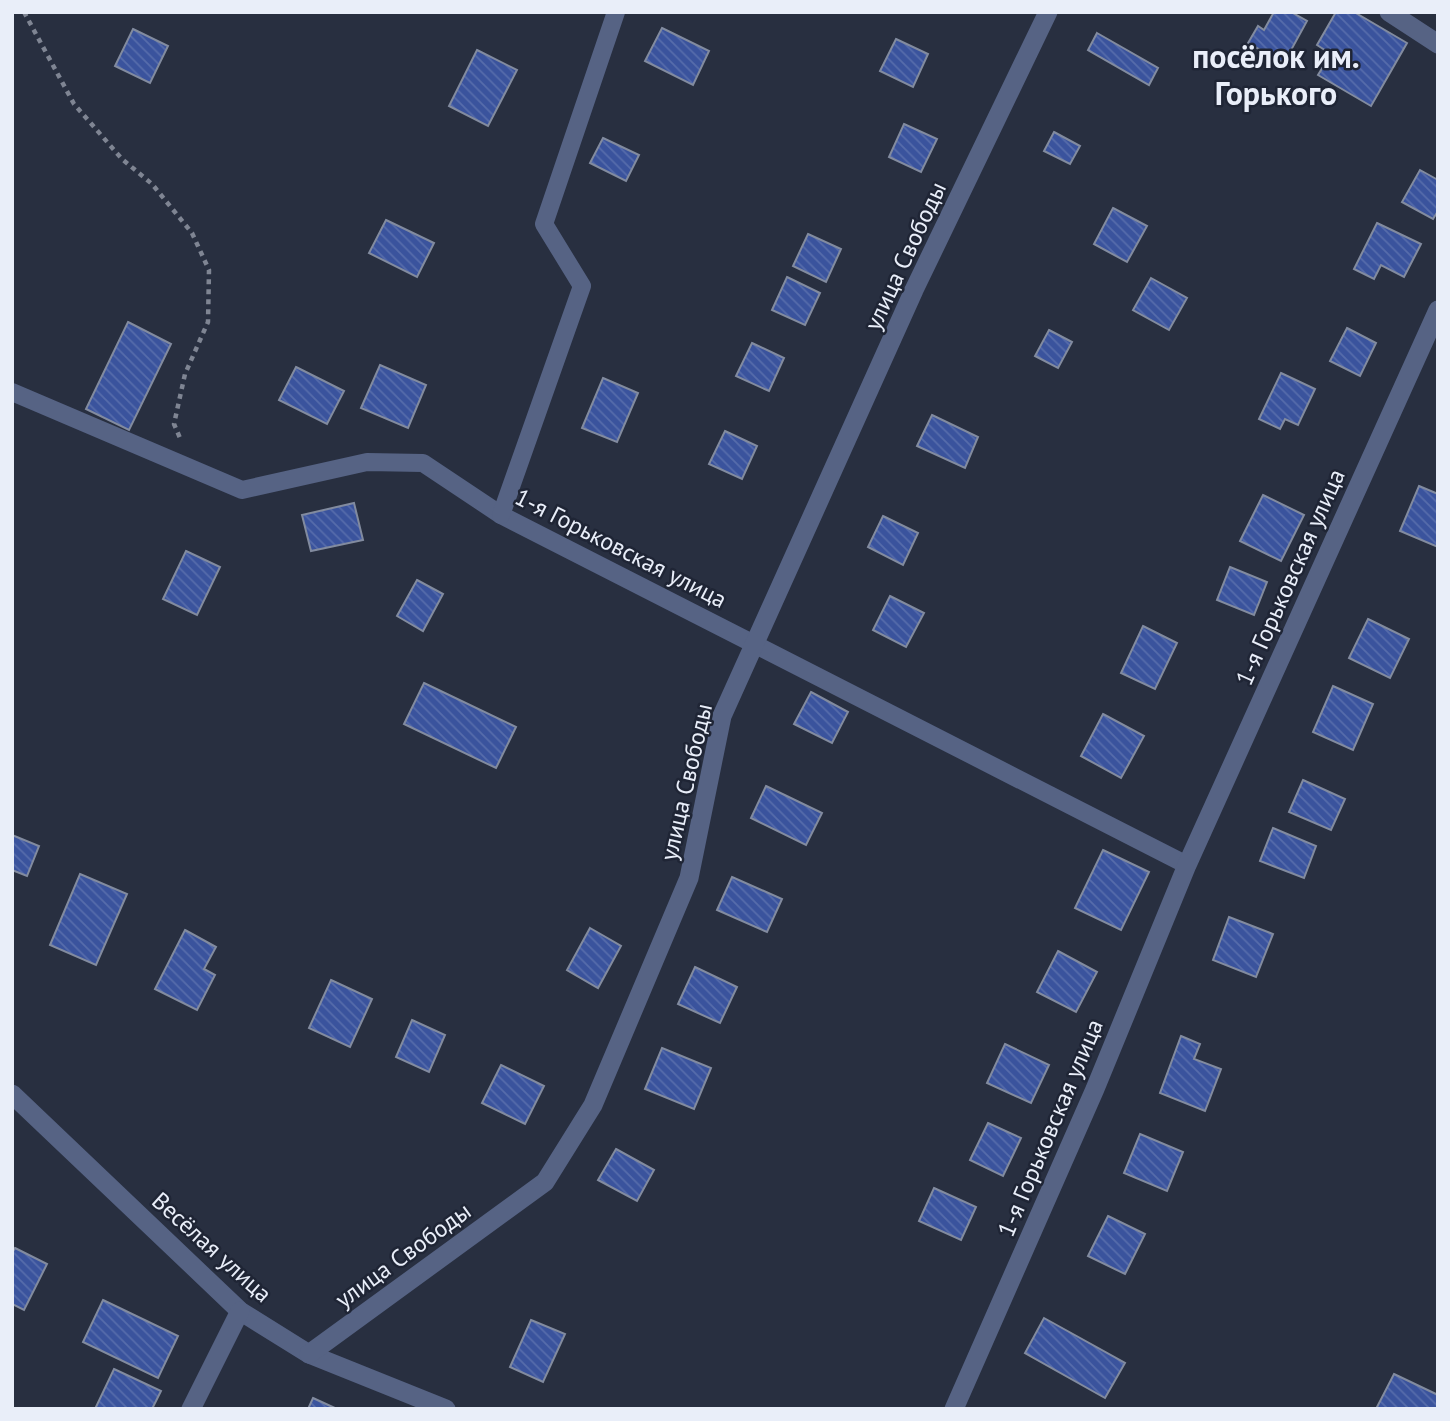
<svg xmlns="http://www.w3.org/2000/svg" width="1450" height="1421" viewBox="0 0 1450 1421" font-family="'PT Sans',sans-serif">
<style>
.building{fill:url(#building-back-hatch);stroke:#828b9f;stroke-width:2}
.lines{fill:none;stroke-linecap:round;stroke-linejoin:round}
.path{stroke:#7f8593;stroke-width:4.5;stroke-dasharray:5 5;stroke-linecap:butt}
.service{stroke:#566384;stroke-width:18}
.minor{stroke:#566384;stroke-width:19}
.tertiary{stroke:#566384;stroke-width:19}
.labels{text-anchor:middle;dominant-baseline:central;stroke-width:5;stroke-linejoin:round;paint-order:stroke}
.street-label{font-size:24px;fill:#e9eef9;stroke:#1f2535}
.district-label{font-size:32px;font-weight:bold;fill:#e9eef9;stroke:#1f2535}
</style>
<defs>
<pattern id="building-back-hatch" width="6" height="6" patternUnits="userSpaceOnUse" patternTransform="scale(1.75)"><rect width="6" height="6" fill="#3a539d"/><path d="M-1 5l2 2M0 0l6 6M5-1l2 2" fill="none" stroke="#566cab"/></pattern>
</defs>
<rect width="100%" height="100%" fill="#282f40"/>
<g class="building">
<path d="M1274,12H1291L1307,21L1284,63L1248,43L1258,26L1264,30Z"/>
<path d="M1336,12H1354L1407,43L1371,106L1318,75L1331,54L1317,45Z"/>
<path d="M662,28L709,51L693,85L645,61Z"/>
<path d="M133,29L168,46L150,83L115,66Z"/>
<path d="M1097,33L1158,68L1149,85L1088,50Z"/>
<path d="M896,39L928,54L913,87L880,71Z"/>
<path d="M477,50L517,70L488,126L449,106Z"/>
<path d="M904,124L937,139L921,172L889,157Z"/>
<path d="M1054,132L1080,146L1070,164L1044,151Z"/>
<path d="M603,138L639,155L626,181L590,163Z"/>
<path d="M1420,170L1438,180V211L1433,219L1402,202Z"/>
<path d="M1113,208L1147,226L1127,262L1094,244Z"/>
<path d="M386,220L434,243L417,277L369,253Z"/>
<path d="M1377,223L1421,244L1404,277L1381,265L1374,279L1354,269Z"/>
<path d="M808,234L841,249L826,282L793,266Z"/>
<path d="M787,277L820,293L805,325L772,310Z"/>
<path d="M1151,278L1187,298L1169,330L1133,310Z"/>
<path d="M128,322L171,344L129,430L86,409Z"/>
<path d="M1347,328L1376,343L1360,376L1330,361Z"/>
<path d="M1049,330L1072,342L1058,368L1035,356Z"/>
<path d="M752,343L784,358L769,391L736,376Z"/>
<path d="M380,365L426,385L408,428L361,408Z"/>
<path d="M296,367L344,391L327,424L279,400Z"/>
<path d="M1281,373L1315,389L1298,425L1285,419L1280,429L1259,419Z"/>
<path d="M603,378L638,393L617,442L582,428Z"/>
<path d="M932,415L978,437L965,468L917,446Z"/>
<path d="M725,431L757,446L742,479L709,464Z"/>
<path d="M1419,486L1438,494V547L1400,531Z"/>
<path d="M1263,495L1304,515L1281,561L1240,541Z"/>
<path d="M354,503L363,540L311,551L302,515Z"/>
<path d="M883,516L918,533L903,565L868,547Z"/>
<path d="M186,551L220,567L197,615L163,599Z"/>
<path d="M1230,567L1267,582L1254,615L1217,600Z"/>
<path d="M417,580L443,594L423,631L397,616Z"/>
<path d="M890,596L924,613L906,647L873,630Z"/>
<path d="M1368,619L1409,639L1390,678L1349,658Z"/>
<path d="M1143,626L1177,643L1155,689L1121,673Z"/>
<path d="M424,683L516,727L496,768L404,724Z"/>
<path d="M1333,686L1373,704L1353,750L1313,732Z"/>
<path d="M811,692L848,712L832,743L794,724Z"/>
<path d="M1103,714L1144,736L1121,778L1081,756Z"/>
<path d="M1303,780L1345,799L1331,830L1289,812Z"/>
<path d="M766,786L822,813L806,845L751,818Z"/>
<path d="M1273,828L1316,846L1304,878L1260,861Z"/>
<path d="M12,835L39,846L27,876L12,870Z"/>
<path d="M1103,850L1149,872L1121,930L1075,908Z"/>
<path d="M80,874L127,894L96,965L50,945Z"/>
<path d="M732,877L782,899L767,932L717,910Z"/>
<path d="M1229,917L1273,934L1256,977L1213,960Z"/>
<path d="M590,928L621,946L598,988L567,970Z"/>
<path d="M185,930L216,947L204,969L215,975L197,1010L155,989Z"/>
<path d="M1058,951L1097,972L1076,1012L1037,992Z"/>
<path d="M695,967L737,987L720,1023L678,1004Z"/>
<path d="M331,980L372,999L350,1047L309,1028Z"/>
<path d="M412,1020L445,1035L429,1072L396,1057Z"/>
<path d="M1181,1036L1200,1044L1194,1059L1221,1069L1205,1111L1160,1093Z"/>
<path d="M1005,1044L1049,1065L1031,1103L987,1083Z"/>
<path d="M662,1048L711,1068L694,1109L645,1089Z"/>
<path d="M501,1065L544,1086L525,1124L482,1103Z"/>
<path d="M988,1123L1021,1138L1003,1176L970,1160Z"/>
<path d="M1140,1134L1183,1152L1167,1191L1124,1173Z"/>
<path d="M616,1149L654,1170L637,1201L598,1180Z"/>
<path d="M934,1188L976,1207L961,1240L919,1221Z"/>
<path d="M1108,1216L1145,1234L1125,1274L1088,1256Z"/>
<path d="M15,1248L47,1264L24,1310L12,1304V1253Z"/>
<path d="M103,1300L178,1336L158,1378L83,1342Z"/>
<path d="M1044,1318L1125,1363L1105,1398L1025,1353Z"/>
<path d="M531,1320L565,1334L543,1382L510,1367Z"/>
<path d="M114,1369L161,1391L152,1409H95Z"/>
<path d="M1394,1374L1438,1395V1409H1376Z"/>
<path d="M313,1398L337,1409H308Z"/>
</g>
<g class="lines">
<path class="path" d="M24,12L74,104L122,159L152,184L192,233L209,270L208,322L185,374L174,424L180,438"/>
<g class="service">
<path d="M12,392L242,490L367,462L423,463L501,515L1187,865"/>
<path d="M501,515L582,286L544,224L616,12"/>
</g>
<g class="minor">
<path d="M12,1094L240,1311L309,1354L446,1409"/>
<path d="M309,1354L545,1182L593,1105L689,878L722,716L914,290L1048,12"/>
<path d="M191,1409L240,1311"/>
<path d="M954,1409L1095,1089L1187,865L1438,310"/>
</g>
<path class="tertiary" d="M1389,12L1438,44"/>
</g>
<g class="labels">
<g class="street-label">
<text transform="translate(905 256) rotate(-65)">улица Свободы</text>
<text transform="translate(621 548) rotate(27)">1-я Горьковская улица</text>
<text transform="translate(1290 577) rotate(-66)">1-я Горьковская улица</text>
<text transform="translate(686 782) rotate(-77)">улица Свободы</text>
<text transform="translate(1050 1128) rotate(-67)">1-я Горьковская улица</text>
<text transform="translate(212 1247) rotate(42)">Весёлая улица</text>
<text transform="translate(403 1255) rotate(-36)">улица Свободы</text>
</g>
<g class="district-label">
<text x="1276" y="56">посёлок им.<tspan x="1276" dy="37">Горького</tspan></text>
</g>
</g>
<rect width="1450" height="1421" fill="none" stroke="#e9eef9" stroke-width="28"/>
</svg>
